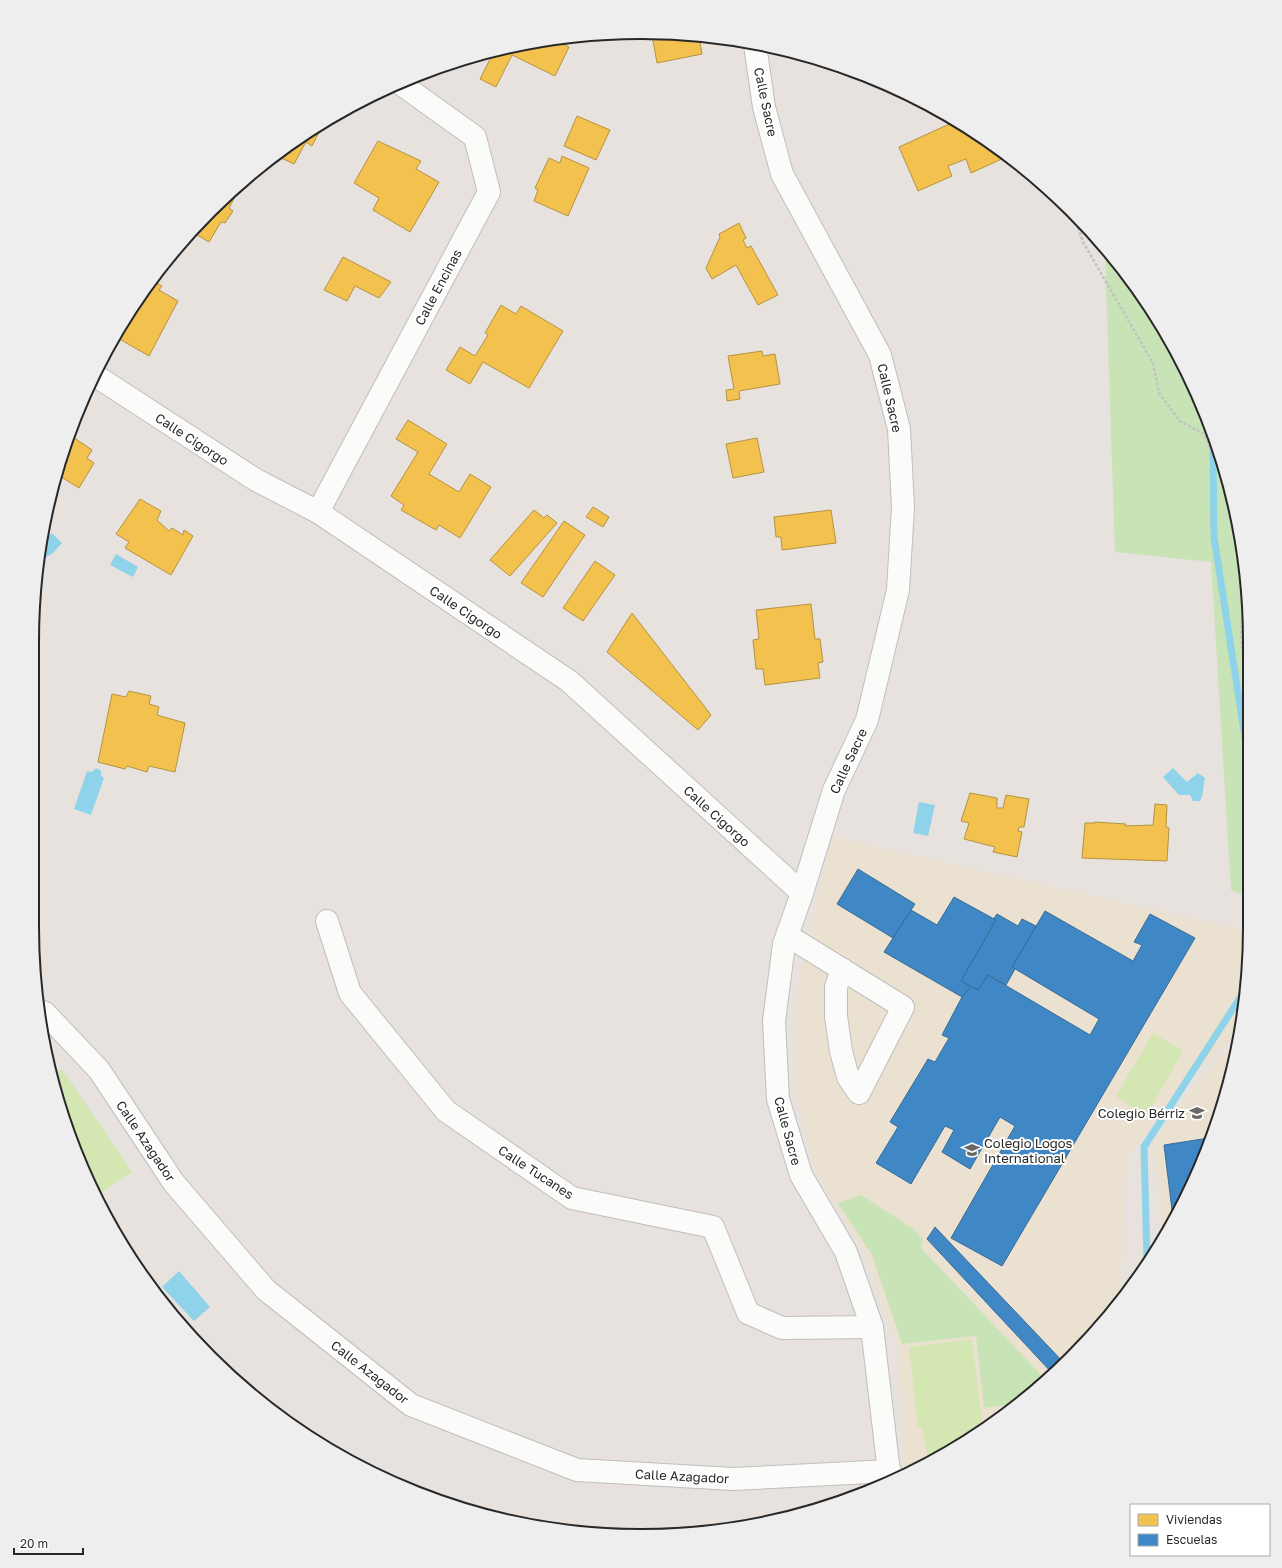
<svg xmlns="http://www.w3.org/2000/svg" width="1282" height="1568" viewBox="0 0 1282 1568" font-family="'Golos Text',sans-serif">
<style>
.education{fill:#eae1d1}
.green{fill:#c8e3b5}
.pitch{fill:#d4e7b2}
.water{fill:#8fd3ea}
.homes{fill:#f2c14e;stroke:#b59343}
.schools{fill:#3f88c5;stroke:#386b96}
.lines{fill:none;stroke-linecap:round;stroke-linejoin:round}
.stream{stroke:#8fd3ea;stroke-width:7}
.minor-casing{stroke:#c0bebf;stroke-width:24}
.path{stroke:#c3c2c2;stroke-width:2.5;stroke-dasharray:3 2;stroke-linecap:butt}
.minor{stroke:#fbfbfa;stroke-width:22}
.labels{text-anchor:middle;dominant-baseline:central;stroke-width:4;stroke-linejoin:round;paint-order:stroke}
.street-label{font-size:13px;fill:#282828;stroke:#fff}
.poi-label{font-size:13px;fill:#282828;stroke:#fff;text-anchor:end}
.rim{fill:none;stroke:#282828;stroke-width:2}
</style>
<rect width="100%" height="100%" fill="#e7e2dd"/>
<g class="education">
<path d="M832,837L1249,931V967L1240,1022L1232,1038L1173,1097L1126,1159L1120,1287L1123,1299L1071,1358L1012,1410L905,1475L898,1347L866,1255L831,1199L815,1169L795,1085V1027L799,979Z"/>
<path d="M1236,1041L1229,1084L1187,1197L1163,1235L1152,1141L1199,1081Z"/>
</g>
<g class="green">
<path d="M1105,250L1124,270L1187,372L1229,484L1249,601V898L1231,890L1211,562L1115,552Z"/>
<path d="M861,1195L912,1228L923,1239L921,1248L1046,1380L1020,1403L984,1408L976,1336L902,1344L872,1255L838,1203Z"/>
</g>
<g class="pitch">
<path d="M1153,1033L1183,1051L1146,1116L1116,1096Z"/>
<path d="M62,1069L132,1172L96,1196L78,1160L53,1084L51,1077Z"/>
<path d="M972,1339L983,1428L929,1461L922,1427H918L909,1347Z"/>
</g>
<g class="water">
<path d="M52,533L62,543L53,553L38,562L41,542Z"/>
<path d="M116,554L138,567L133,577L110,565Z"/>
<path d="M96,768L101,771V776L104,778L91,815L74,809L87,771L92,772Z"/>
<path d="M1173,768L1187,782L1198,773L1205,778L1202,797L1200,801H1193L1190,795H1179L1163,777Z"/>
<path d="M919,802L935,805L928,836L913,833Z"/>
<path d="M179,1271L210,1307L194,1321L162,1287Z"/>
</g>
<g class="homes">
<path d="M652,35L699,37L702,54L657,63Z"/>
<path d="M557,41L569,47L555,76L512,55L496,87L480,79L494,51Z"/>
<path d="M577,116L610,130L596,160L564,146Z"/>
<path d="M956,121L1006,157L971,173L966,159L948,166L952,176L918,191L899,147Z"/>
<path d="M324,122L312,146L306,142L294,164L277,156L302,135Z"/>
<path d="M378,141L421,161L416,169L439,182L410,232L373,210L379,198L354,183Z"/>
<path d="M562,156L589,168L568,216L534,201L538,190L535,188L549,158L560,163Z"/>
<path d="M237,188L239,189L229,208L233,211L225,223L221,222L209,242L192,232L210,211Z"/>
<path d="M739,223L746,238L743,240L747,248L751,246L778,295L758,305L736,265L712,279L706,268L720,237L719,234Z"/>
<path d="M343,257L391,282L379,298L355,286L347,301L324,290Z"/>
<path d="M153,281L162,286L159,290L178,301L149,356L116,337L135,303Z"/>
<path d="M501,305L516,314L521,306L563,331L529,388L483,362L470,384L446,370L460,347L475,356L488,335L485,333Z"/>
<path d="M762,351L763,356L775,354L780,384L739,391L740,399L727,401L726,390L734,389L728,356Z"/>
<path d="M408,420L447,444L429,474L459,492L470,474L491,487L460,538L439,525L436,530L401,510L404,505L391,496L418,452L396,439Z"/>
<path d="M70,435L92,450L87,458L94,463L79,488L58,475Z"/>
<path d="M757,438L764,472L733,478L726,444Z"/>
<path d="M140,499L161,511L157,520L169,531L172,528L183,535L184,530L193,536L171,575L125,548L129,542L116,534Z"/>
<path d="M593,507L609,517L603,527L586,517Z"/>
<path d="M534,510L544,518L547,515L557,523L510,576L490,560Z"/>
<path d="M831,510L836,543L782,550L781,537H776L774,517Z"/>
<path d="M564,521L585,535L543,597L521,583Z"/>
<path d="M595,561L615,575L583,621L563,608Z"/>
<path d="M811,604L815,639H820L823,662L818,663L820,678L765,685L763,669H756L753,640L759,639L756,610Z"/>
<path d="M632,613L711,715L698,730L607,652Z"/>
<path d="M129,691L151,696L149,704L159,707L157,715L185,723L175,772L149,766L147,772L127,766L125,769L98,762L112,694L126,697Z"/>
<path d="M970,793L997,798V808H1003L1006,795L1029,799L1024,827H1019L1018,831L1022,832L1017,857L993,852L995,847L964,839L969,823L961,821Z"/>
<path d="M1155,804L1167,805L1166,827L1169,828L1167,861L1082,858L1085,823H1095V822L1126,824L1125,826L1153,825Z"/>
</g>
<g class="schools">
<path d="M858,869L915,904L893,938L837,904Z"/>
<path d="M954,897L996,920L961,981L971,986L962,997L884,952L911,910L937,925Z"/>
<path d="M1045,911L1133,961L1142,945L1134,942L1150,914L1195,938L1002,1266L951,1238L1015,1126L1000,1117L970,1169L942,1152L954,1130L945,1126L911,1184L876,1163L898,1127L890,1122L928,1059L935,1062L949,1038L942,1035L962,997L971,986L978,990L988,975L1090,1035L1099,1019L1012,967Z"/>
<path d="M997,914L1018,926L1022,919L1036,926L1012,967L1015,969L1006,985L988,975L978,990L961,981L996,920L994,918Z"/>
<path d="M1209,1138L1187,1197L1173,1218L1164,1145Z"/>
<path d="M935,1227L1065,1364L1053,1374L927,1239Z"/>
</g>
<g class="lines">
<g class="stream">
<path d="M1215,447L1213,451L1214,537L1249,764"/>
<path d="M1147,1261L1144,1147L1245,990"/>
</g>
<g class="minor-casing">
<g id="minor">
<path d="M755,45L764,107L782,174L880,355L899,429L903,507L898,590L867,720L834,790L802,893L784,944L774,1021L778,1099L801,1175L846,1252L872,1327L890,1481"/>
<path d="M96,376L256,480L318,512L569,681L802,893"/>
<path d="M318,512L489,192L475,137L401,84"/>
<path d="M327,921L350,993L446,1111L572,1198L713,1227L748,1313L782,1328L872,1327"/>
<path d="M788,936L903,1007L859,1093L848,1077L841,1051L836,1016V987L842,969"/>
<path d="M38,1010L45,1013L99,1070L174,1183L266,1290L411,1405L577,1470L733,1479L890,1471"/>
</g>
</g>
<g class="path">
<path d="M1075,218L1083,242L1153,363L1159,393L1180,421L1204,434L1230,490"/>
<path d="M1247,591C1241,614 1237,650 1249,671"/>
</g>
<use href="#minor" class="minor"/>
</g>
<defs>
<g id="school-bare" transform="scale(1.2)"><path d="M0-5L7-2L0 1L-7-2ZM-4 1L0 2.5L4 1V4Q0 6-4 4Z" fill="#6b6967" stroke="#fff" stroke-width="2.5" paint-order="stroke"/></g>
</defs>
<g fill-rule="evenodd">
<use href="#school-bare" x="1197" y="1113"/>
<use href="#school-bare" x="972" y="1150"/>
</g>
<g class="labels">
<g class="street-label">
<text transform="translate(766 102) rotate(78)">Calle Sacre</text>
<text transform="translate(438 287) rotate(-62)">Calle Encinas</text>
<text transform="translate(890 398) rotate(77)">Calle Sacre</text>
<text transform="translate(192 439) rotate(33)">Calle Cigorgo</text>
<text transform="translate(466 612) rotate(34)">Calle Cigorgo</text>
<text transform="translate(848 761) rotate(-65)">Calle Sacre</text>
<text transform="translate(717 816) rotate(42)">Calle Cigorgo</text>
<text transform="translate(788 1131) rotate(75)">Calle Sacre</text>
<text transform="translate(146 1141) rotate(56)">Calle Azagador</text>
<text transform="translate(536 1172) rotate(33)">Calle Tucanes</text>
<text transform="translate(370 1372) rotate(38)">Calle Azagador</text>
<text transform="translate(682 1476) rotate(3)">Calle Azagador</text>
</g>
<g class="poi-label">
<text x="1185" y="1113">Colegio Bérriz</text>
<text x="984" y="1143" text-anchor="start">Colegio Logos<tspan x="984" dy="15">International</tspan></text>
</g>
</g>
<path d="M0 0H1282V1568H0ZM641 39H641A602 602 0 0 1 1243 641V927A602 602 0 0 1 641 1529H641A602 602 0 0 1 39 927V641A602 602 0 0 1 641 39Z" fill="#eee" fill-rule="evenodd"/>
<path class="rim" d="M641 39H641A602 602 0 0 1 1243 641V927A602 602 0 0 1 641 1529H641A602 602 0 0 1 39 927V641A602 602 0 0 1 641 39Z"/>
<rect x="1130" y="1504" width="140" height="52" fill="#ffffff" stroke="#a9a9a9"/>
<rect x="1138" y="1514" width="20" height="12" fill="#f2c14e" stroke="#a9a9a9"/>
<text x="1166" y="1524" font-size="12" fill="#282828">Viviendas</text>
<rect x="1138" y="1534" width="20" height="12" fill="#3f88c5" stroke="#a9a9a9"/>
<text x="1166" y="1544" font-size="12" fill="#282828">Escuelas</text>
<path d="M14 1548v6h69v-6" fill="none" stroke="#282828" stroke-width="2"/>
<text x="20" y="1548" font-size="12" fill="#282828" stroke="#ffffff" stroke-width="3" paint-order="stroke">20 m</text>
</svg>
